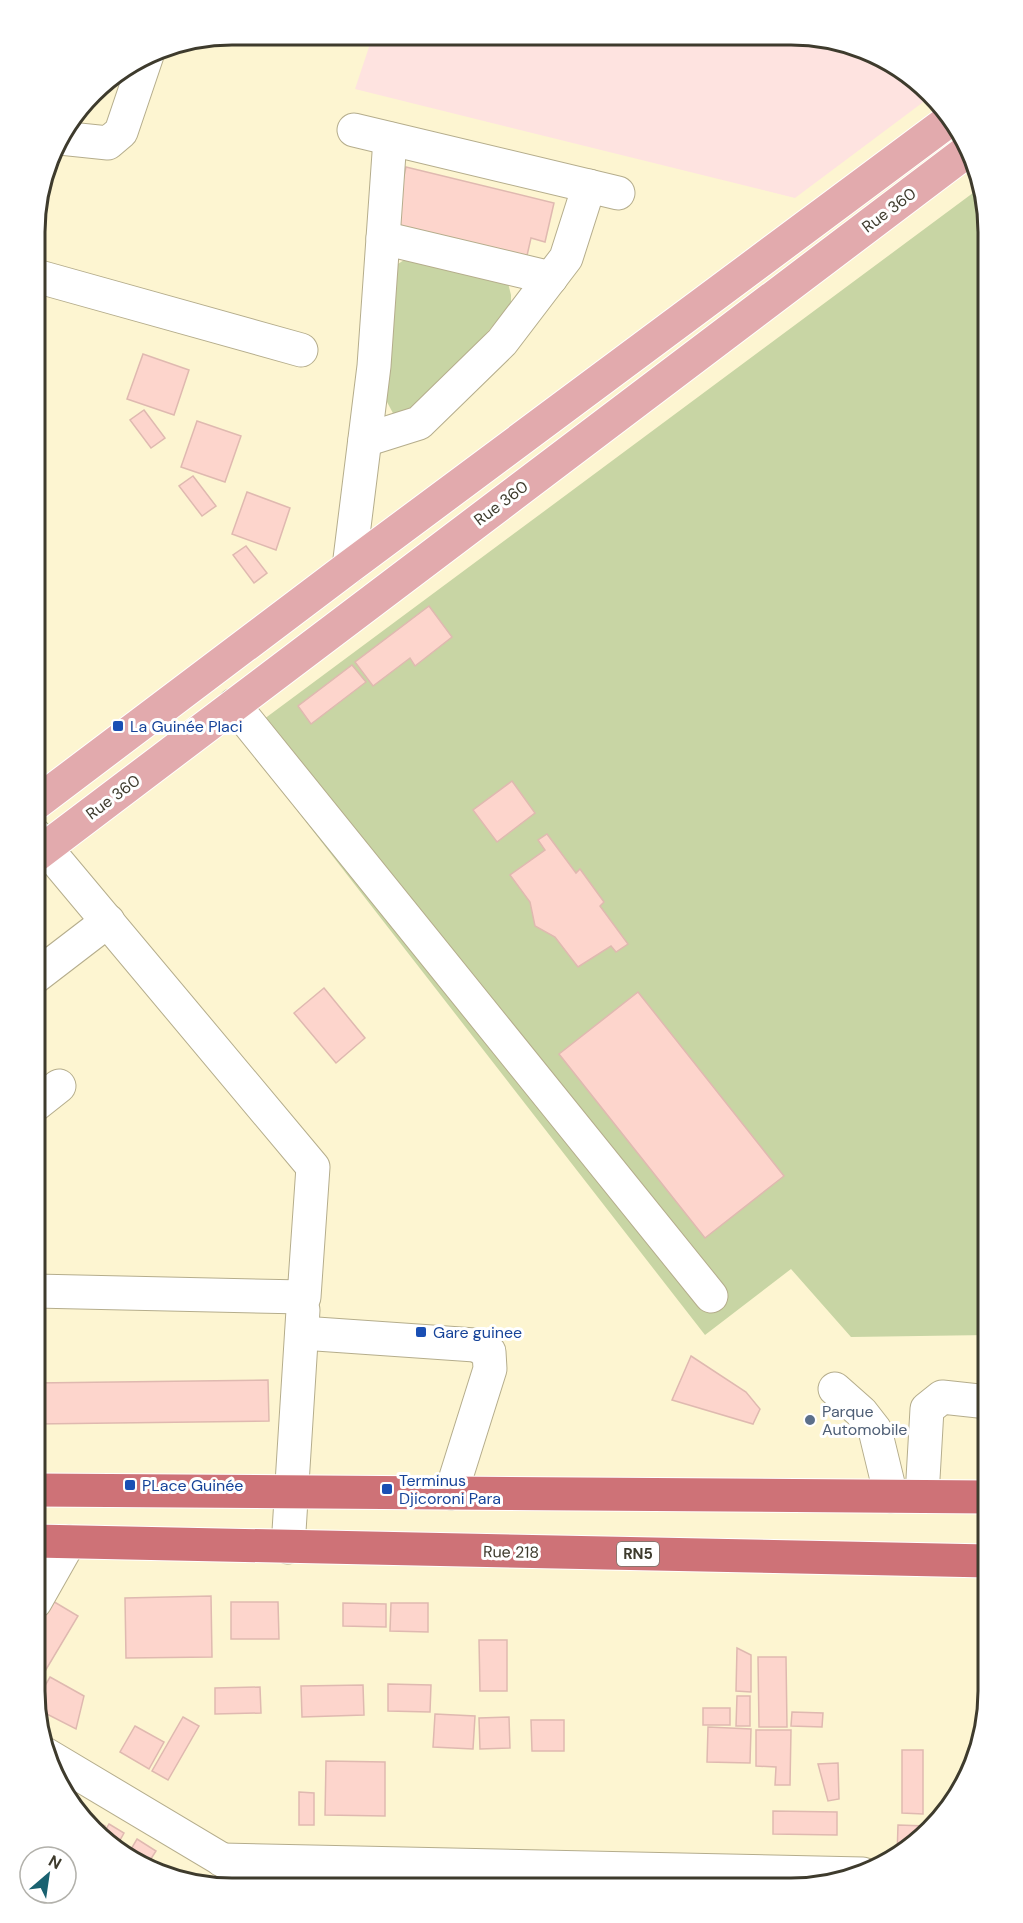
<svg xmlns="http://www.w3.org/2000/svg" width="1023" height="1923" viewBox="0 0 1023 1923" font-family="'DM Sans',sans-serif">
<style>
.industrial{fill:#fee3e0}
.green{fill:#c8d5a4}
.building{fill:#fdd5cc;stroke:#dfb9b0;stroke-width:1.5}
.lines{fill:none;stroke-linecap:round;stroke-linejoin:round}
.minor-casing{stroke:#b5ad8c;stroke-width:35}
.major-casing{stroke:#fff;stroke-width:35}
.highway-casing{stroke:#fff;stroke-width:35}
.minor{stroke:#fff;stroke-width:33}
.major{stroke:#e2aaad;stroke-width:33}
.highway{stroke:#ce7277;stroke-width:33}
.transit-dot{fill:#1a4fb4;stroke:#fff;stroke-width:2}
.service-dot{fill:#5c6f8a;stroke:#fff;stroke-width:2}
.labels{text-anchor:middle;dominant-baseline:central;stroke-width:6;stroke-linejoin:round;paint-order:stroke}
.shield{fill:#fff;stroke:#78766c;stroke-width:1.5}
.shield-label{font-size:15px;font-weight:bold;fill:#3e3b2d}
.street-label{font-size:16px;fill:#3e3b2d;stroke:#fff}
.transit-label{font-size:16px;fill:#164399;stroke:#fff;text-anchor:start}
.service-label{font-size:16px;fill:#4e5e75;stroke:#fff;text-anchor:start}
.rim{fill:none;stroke:#3e3b2d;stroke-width:3}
</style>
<rect width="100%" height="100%" fill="#fdf5d1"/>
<path class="industrial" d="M373,35L830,38L922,84L930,97L795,198L355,89Z"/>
<g class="green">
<path d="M981,187L988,232V1335L851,1337L791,1269L705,1335L240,737Z"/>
<path d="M419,257L508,283L511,295V302L508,309L415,413L395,417L386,400L392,268L404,260Z"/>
</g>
<g class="building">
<path d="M406,167L554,203L545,242L531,238L526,260L392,229Z"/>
<path d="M143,354L189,370L174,415L127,399Z"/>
<path d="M144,410L165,438L151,448L130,420Z"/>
<path d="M197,421L241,436L225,482L181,467Z"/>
<path d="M193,476L216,506L202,516L179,486Z"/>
<path d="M247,492L290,508L276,550L232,534Z"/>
<path d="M246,546L267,573L254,583L233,555Z"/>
<path d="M429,606L452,637L415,666L410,658L373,686L355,662Z"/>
<path d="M352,665L366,682L311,724L298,706Z"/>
<path d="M512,781L535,813L497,842L473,810Z"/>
<path d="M547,834L576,873L580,869L604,902L600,906L628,944L616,952L611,946L578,967L555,937L535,926L530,902L510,875L545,850L538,840Z"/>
<path d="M324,988L365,1038L336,1063L294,1013Z"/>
<path d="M638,992L784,1176L705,1238L559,1054Z"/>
<path d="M691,1356L746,1392L760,1409L753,1424L672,1400Z"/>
<path d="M268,1380L269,1421L35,1424V1383Z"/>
<path d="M211,1596L212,1657L126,1658L125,1598Z"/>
<path d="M46,1597L78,1616L35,1688V1617Z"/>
<path d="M231,1602H278L279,1639H231Z"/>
<path d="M343,1603L386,1604V1627L343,1626Z"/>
<path d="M391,1603H428V1632L390,1631Z"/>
<path d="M479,1640H507V1691H480Z"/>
<path d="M737,1648L751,1655V1692L736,1691Z"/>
<path d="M758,1657H786L787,1727H759Z"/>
<path d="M50,1677L84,1696L76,1729L37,1709L36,1701Z"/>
<path d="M388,1684L431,1685L430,1712L388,1711Z"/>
<path d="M363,1685L364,1715L302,1717L301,1686Z"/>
<path d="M260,1687L261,1713L215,1714V1688Z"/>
<path d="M737,1696H750V1726H736Z"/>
<rect x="703" y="1708" width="27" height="17"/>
<path d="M792,1712L823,1713L822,1727L791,1726Z"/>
<path d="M435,1714L475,1716L473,1749L433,1747Z"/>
<path d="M183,1717L199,1726L168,1780L152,1771Z"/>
<path d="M509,1717L510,1748L480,1749L479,1718Z"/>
<path d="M531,1720H564V1751H532Z"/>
<path d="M135,1726L164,1742L149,1769L120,1752Z"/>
<path d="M708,1727L751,1729L750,1763L707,1762Z"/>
<path d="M756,1730H791L790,1785H775L776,1767L756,1766Z"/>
<path d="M902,1750H923V1814L902,1813Z"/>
<path d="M326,1761L385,1762V1816L325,1815Z"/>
<path d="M838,1763L839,1799L828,1801L818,1764Z"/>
<path d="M299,1792L314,1793V1825H299Z"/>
<path d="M773,1811L837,1812V1835L773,1834Z"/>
<path d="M92,1819L105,1826L99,1836L90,1823Z"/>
<path d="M109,1824L124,1833L115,1849L101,1838Z"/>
<path d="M898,1825L926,1826V1832L897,1857Z"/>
<path d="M137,1839L156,1851L145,1868L127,1856Z"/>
</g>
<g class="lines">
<g class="minor-casing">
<g id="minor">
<path d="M354,130L618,193"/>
<path d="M60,138L108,143L121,132L147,55"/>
<path d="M383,238L551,278"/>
<path d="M36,276L301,350"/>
<path d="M365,440L419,423L502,342L566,258L589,186"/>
<path d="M349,567L374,366L390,139"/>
<path d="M234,705L711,1296"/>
<path d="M35,977L108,921"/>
<path d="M35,1105L59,1086"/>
<path d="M35,1291L304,1297L313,1167L35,835"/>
<path d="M302,1333L475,1345L489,1352L490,1369L451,1493"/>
<path d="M835,1389L861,1412L875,1430L891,1496"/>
<path d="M922,1496L927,1409L942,1397L988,1402"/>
<path d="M288,1547L303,1310"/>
<path d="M35,1602L69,1542"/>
<path d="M45,1754L268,1887"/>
<path d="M222,1860L863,1874"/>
</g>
</g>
<g class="major-casing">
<g id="major">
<path d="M35,804L349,567L947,122"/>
<path d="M35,856L967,151"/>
</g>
</g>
<g class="highway-casing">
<g id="highway">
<path d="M35,1490L988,1497"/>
<path d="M35,1541L988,1561"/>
</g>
</g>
<use href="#minor" class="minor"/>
<use href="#major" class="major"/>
<use href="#highway" class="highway"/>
</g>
<g class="transit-dot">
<rect x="112" y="720" width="12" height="12" rx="3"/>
<rect x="415" y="1326" width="12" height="12" rx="3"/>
<rect x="124" y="1479" width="12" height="12" rx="3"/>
<rect x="381" y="1483" width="12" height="12" rx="3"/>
</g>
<circle class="service-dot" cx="810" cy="1420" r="6"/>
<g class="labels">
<rect class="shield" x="617" y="1542" width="42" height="24" rx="4.5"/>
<g class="shield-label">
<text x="638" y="1554">RN5</text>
</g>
<g class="street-label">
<text transform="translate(889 210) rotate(-37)">Rue 360</text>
<text transform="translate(501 503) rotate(-37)">Rue 360</text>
<text transform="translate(113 797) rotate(-37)">Rue 360</text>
<text transform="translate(511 1552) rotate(1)">Rue 218</text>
</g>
<g class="transit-label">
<text x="130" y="726">La Guinée Placi</text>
<text x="433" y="1332">Gare guinee</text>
<text x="399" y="1480">Terminus<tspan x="399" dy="18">Djicoroni Para</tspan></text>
<text x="142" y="1485">PLace Guinée</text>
</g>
<g class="service-label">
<text x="822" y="1411">Parque<tspan x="822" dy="18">Automobile</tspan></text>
</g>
</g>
<path d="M0 0H1023V1923H0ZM232 45H791A187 187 0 0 1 978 232V1691A187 187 0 0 1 791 1878H232A187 187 0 0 1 45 1691V232A187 187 0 0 1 232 45Z" fill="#fff" fill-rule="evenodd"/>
<path class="rim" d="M232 45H791A187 187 0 0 1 978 232V1691A187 187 0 0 1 791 1878H232A187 187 0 0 1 45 1691V232A187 187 0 0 1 232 45Z"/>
<g transform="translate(48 1875) rotate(29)"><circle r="28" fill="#ffffff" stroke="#b2b1ab" stroke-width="1.5"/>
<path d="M0-4.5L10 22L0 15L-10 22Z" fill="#196170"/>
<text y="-9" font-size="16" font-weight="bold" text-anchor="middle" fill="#3e3b2d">N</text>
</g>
</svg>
